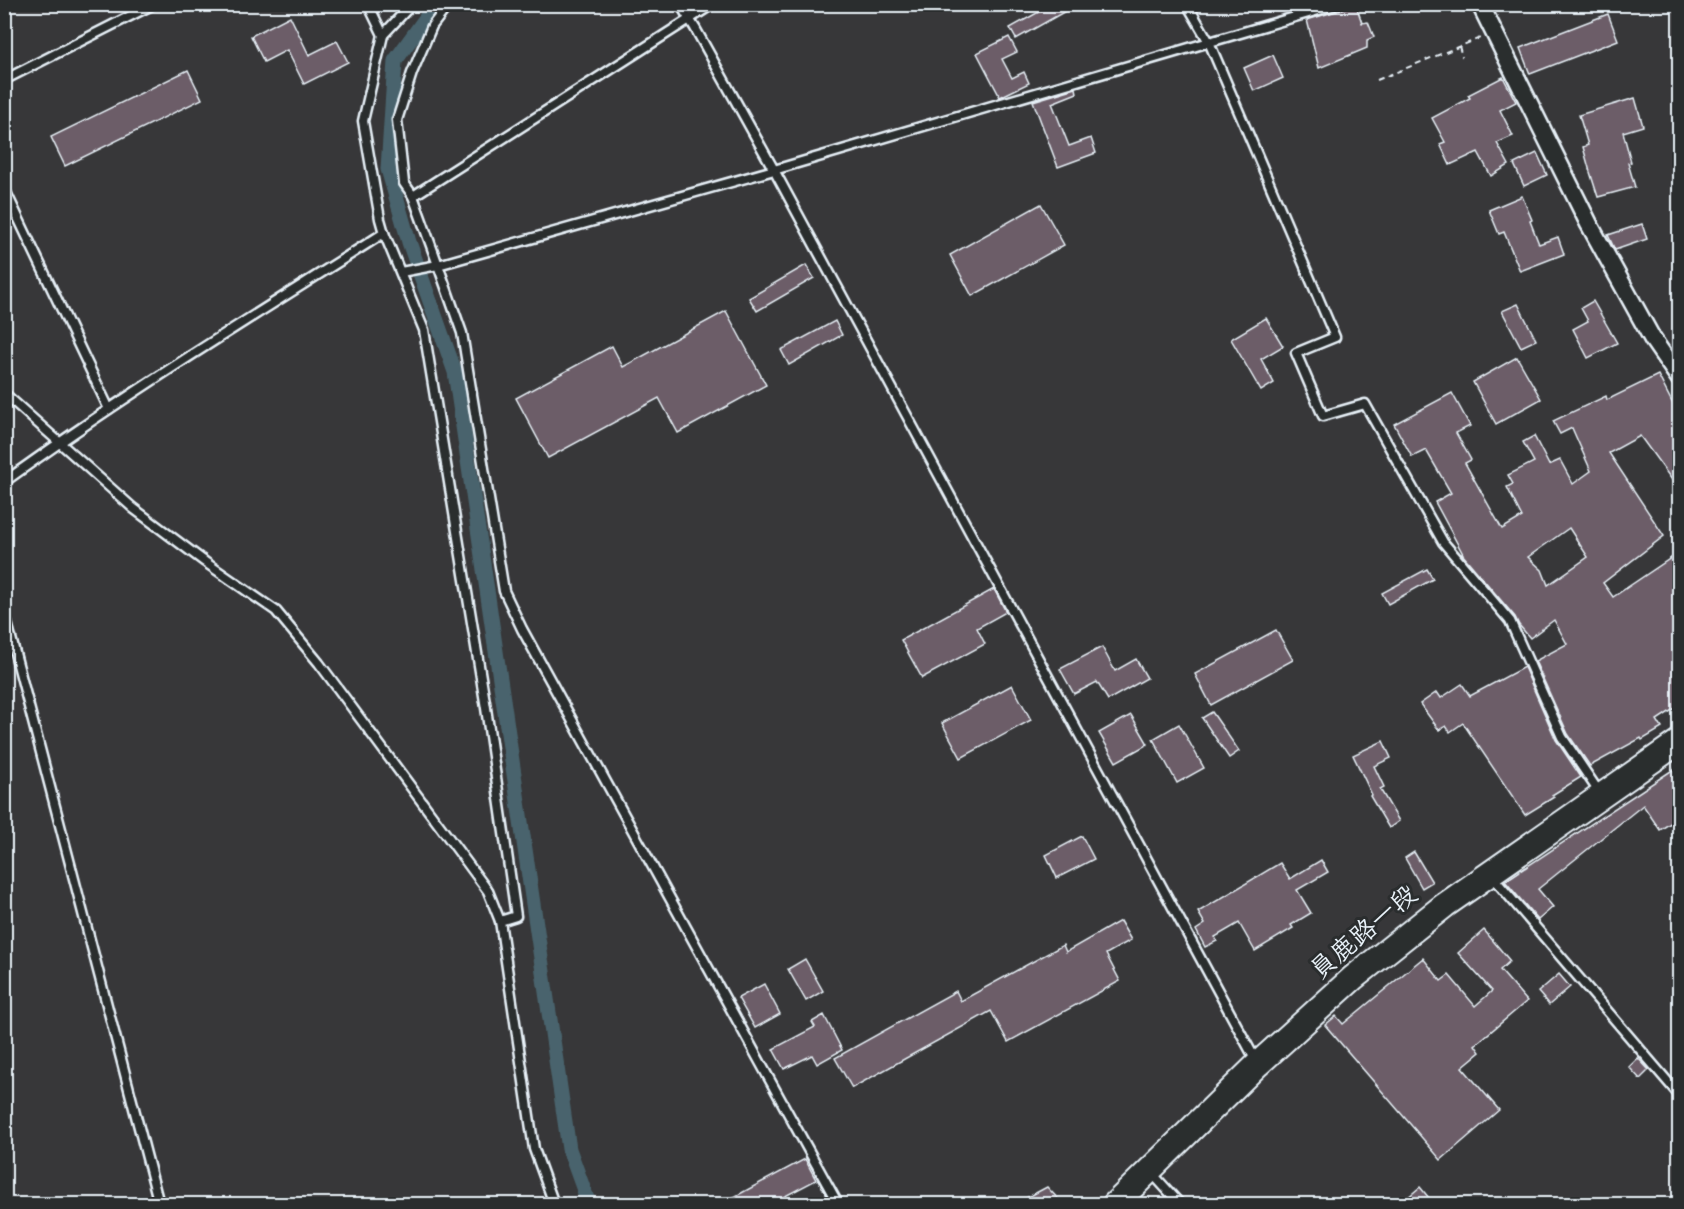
<svg xmlns="http://www.w3.org/2000/svg" width="1684" height="1209" viewBox="0 0 1684 1209" font-family="'Indie Flower','LXGW WenKai TC',sans-serif">
<style>
.lines{fill:none;stroke-linecap:round;stroke-linejoin:round}
.canal{stroke:#48646d;stroke-width:15}
.building{fill:#6c5d67;stroke:#e8f1f8;stroke-width:1.5;fill-rule:evenodd}
.lane-casing{stroke:#e8f1f8;stroke-width:13}
.street-casing{stroke:#e8f1f8;stroke-width:21}
.secondary-casing{stroke:#e8f1f8;stroke-width:28}
.path{stroke:#e8f1f8;stroke-width:2;stroke-dasharray:6 4.5;stroke-linecap:butt}
.lane{stroke:#2a2d2e;stroke-width:8}
.street{stroke:#2a2d2e;stroke-width:16}
.secondary{stroke:#2a2d2e;stroke-width:24}
.labels{text-anchor:middle;dominant-baseline:central;stroke-width:6;stroke-linejoin:round;paint-order:stroke}
.street-label{font-size:26px;fill:#e8f1f8;stroke:#2a2d2e}
</style>
<rect width="100%" height="100%" fill="#373739"/>
<filter id="ink" filterUnits="userSpaceOnUse"><feTurbulence type="fractalNoise" baseFrequency=".0167" numOctaves="2"/><feDisplacementMap in="SourceGraphic" scale="12" xChannelSelector="R" yChannelSelector="G"/><feConvolveMatrix kernelMatrix="1 2 1 2 8 2 1 2 1" color-interpolation-filters="sRGB"/></filter>
<g filter="url(#ink)">
<g class="lines">
<path class="canal" d="M436,4L395,61L388,169L409,242L455,372L569,1149L589,1204"/>
</g>
<g class="building">
<path d="M1053,4H1078L1016,39L1010,28Z"/>
<path d="M1356,5L1362,23L1368,22L1374,37L1367,40V48L1319,68L1307,20Z"/>
<path d="M1608,14L1618,40L1530,74L1520,48Z"/>
<path d="M290,16L309,55L337,41L348,62L304,84L287,50L264,62L251,36Z"/>
<path d="M1009,37L1017,52L1002,59L1012,78L1024,72L1029,83L1000,97L977,53Z"/>
<path d="M1273,55L1283,78L1254,91L1244,68Z"/>
<path d="M188,70L202,99L65,166L51,137Z"/>
<path d="M1503,77L1516,102L1500,110L1513,136L1497,143L1509,165L1491,176L1478,152L1450,165L1440,144L1445,142L1432,118L1470,98L1468,95Z"/>
<path d="M1076,88L1077,93L1052,103L1069,146L1091,138L1096,153L1058,167L1033,101Z"/>
<path d="M1635,98L1643,126L1623,132L1631,162L1628,163L1635,187L1598,197L1590,172L1583,147L1588,145L1579,115Z"/>
<path d="M1537,153L1547,175L1524,186L1514,164Z"/>
<path d="M1522,196L1532,220L1530,221L1539,244L1558,237L1564,254L1520,271L1504,232L1499,234L1489,210Z"/>
<path d="M1041,204L1064,245L972,296L950,255Z"/>
<path d="M1642,224L1647,239L1615,250L1608,235Z"/>
<path d="M806,265L814,278L757,311L749,298Z"/>
<path d="M1593,301L1617,343L1588,358L1573,329L1588,321L1581,308Z"/>
<path d="M1518,304L1536,340L1521,347L1502,311Z"/>
<path d="M726,311L766,385L678,433L659,398L548,458L516,398L612,346L623,367Z"/>
<path d="M1266,318L1283,346L1261,359L1274,383L1261,391L1231,339Z"/>
<path d="M835,321L842,335L789,365L781,350Z"/>
<path d="M1517,357L1541,399L1496,424L1473,382Z"/>
<path d="M1658,375L1680,418V491L1640,436L1609,453L1664,536L1603,583L1613,597L1680,552V705L1657,720L1662,728L1642,740L1641,738L1590,766L1568,734L1535,661L1567,644L1554,620L1530,638L1519,625L1515,617L1462,554H1463L1435,502L1451,493L1426,450L1412,457L1394,424L1452,393L1470,426L1456,433L1471,460L1465,463L1502,529L1522,517L1507,487L1513,484L1508,475L1534,462L1523,442L1534,436L1549,465L1560,460L1573,484L1591,471L1572,428L1560,434L1553,421L1606,396L1607,400ZM1569,528L1588,557L1548,585L1542,570L1528,557Z"/>
<path d="M1427,569L1433,579L1388,604L1382,593Z"/>
<path d="M994,589L1006,612L977,628L985,644L922,678L901,640Z"/>
<path d="M1276,630L1293,660L1211,705L1195,674Z"/>
<path d="M1102,647L1115,671L1136,659L1147,678L1108,700L1097,682L1074,694L1060,669Z"/>
<path d="M1524,667L1556,740L1581,777L1552,795L1554,797L1525,815L1463,723L1450,732L1446,726L1439,730L1420,704L1437,692L1441,698L1462,684L1470,696Z"/>
<path d="M1012,685L1031,720L961,758L942,723Z"/>
<path d="M1212,712L1239,751L1229,758L1202,718Z"/>
<path d="M1131,715L1148,744L1116,762L1099,733Z"/>
<path d="M1179,724L1204,768L1177,783L1153,739Z"/>
<path d="M1383,741L1391,758L1374,766L1384,787L1380,789L1399,821L1389,828L1370,796L1372,795L1353,755Z"/>
<path d="M1680,765V817L1660,830L1643,805L1538,889L1553,907L1538,920L1505,881Z"/>
<path d="M1082,836L1094,859L1057,878L1046,855Z"/>
<path d="M1414,852L1432,882L1422,888L1405,858Z"/>
<path d="M1321,860L1328,872L1297,890L1311,913L1291,925L1293,928L1255,951L1239,923L1215,937L1217,941L1205,947L1196,930L1205,924L1198,912L1280,863L1290,879Z"/>
<path d="M1120,921L1131,940L1106,954L1120,981L1008,1042L991,1011L852,1088L835,1058L956,991L961,1001L1063,945L1066,952Z"/>
<path d="M1484,930L1510,961L1500,970L1527,1001L1475,1045L1480,1052L1462,1067L1499,1110L1441,1160L1325,1025L1336,1016L1343,1024L1423,958L1441,981L1449,975L1475,1006L1492,991L1458,953Z"/>
<path d="M805,959L823,991L806,1001L788,969Z"/>
<path d="M1559,974L1570,987L1549,1005L1538,992Z"/>
<path d="M764,984L780,1014L755,1028L738,998Z"/>
<path d="M824,1015L842,1050L817,1064L812,1055L784,1069L773,1049L815,1027L812,1022Z"/>
<path d="M1638,1058L1649,1070L1640,1079L1629,1067Z"/>
<path d="M805,1159L816,1180L770,1204H721Z"/>
<path d="M1047,1187L1063,1204H1015Z"/>
<path d="M1420,1187L1434,1204H1400Z"/>
</g>
<g class="lines">
<g class="lane-casing">
<g id="lane">
<path d="M368,4L383,35"/>
<path d="M412,4L383,35L363,121L380,219L384,233L424,330L486,708L516,916L500,921L534,1149L554,1204"/>
<path d="M449,4L432,26L412,73L397,120L404,183L413,196L438,265L774,170L1339,4"/>
<path d="M680,4L695,28L774,170L1256,1061"/>
<path d="M1187,4L1209,42L1335,337L1296,353L1323,416L1365,404L1443,542L1510,621L1562,737L1601,795"/>
<path d="M4,80L154,4"/>
<path d="M4,188L109,409"/>
<path d="M413,196L713,4"/>
<path d="M401,272L438,265L462,333L504,591L522,629L838,1204"/>
<path d="M4,393L133,508L205,562L276,611L319,663L488,891L500,921"/>
<path d="M4,482C127,393 257,314 384,233"/>
<path d="M4,611L159,1204"/>
<path d="M1491,875L1680,1096"/>
<path d="M1150,1171L1180,1204"/>
</g>
</g>
<g class="street-casing">
<path id="street" d="M1480,4L1589,224L1653,340L1680,379"/>
</g>
<g class="secondary-casing">
<path id="secondary" d="M1115,1204L1258,1064L1353,978L1445,905L1680,741"/>
</g>
<g class="path">
<path d="M1459,46L1462,57"/>
<path d="M1377,80L1480,38"/>
</g>
<use href="#lane" class="lane"/>
<use href="#street" class="street"/>
<use href="#secondary" class="secondary"/>
</g>
</g>
<g class="labels">
<g class="street-label">
<text transform="translate(1365 934) rotate(-40)">員鹿路一段</text>
</g>
</g>
<rect width="1684" height="1209" fill="none" stroke="#2a2d2e" stroke-width="24"/>
<rect x="12" y="12" width="1660" height="1185" fill="none" stroke="#e8f1f8" stroke-width="2" filter="url(#ink)"/>
</svg>
